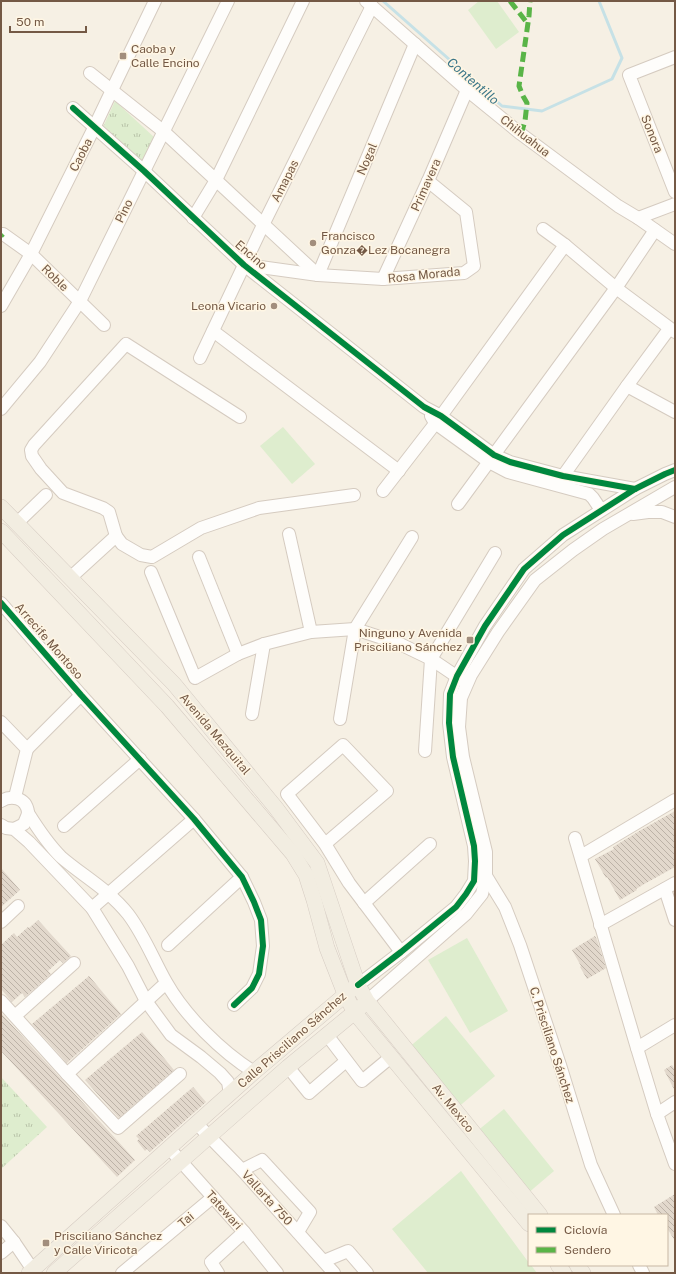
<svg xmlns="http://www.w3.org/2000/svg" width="676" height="1274" viewBox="0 0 676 1274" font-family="'Public Sans',sans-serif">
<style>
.park{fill:url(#park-tufts)}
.garden{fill:#deedce}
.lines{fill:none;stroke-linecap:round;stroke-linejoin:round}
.stream{stroke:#c6e1e6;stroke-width:3}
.building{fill:url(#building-back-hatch)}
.minor-casing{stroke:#d5cbc0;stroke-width:14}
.major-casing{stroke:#d5cbc2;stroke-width:16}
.minor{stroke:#fefdfb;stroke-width:12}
.major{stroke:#f2ede1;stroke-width:15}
.quiet{stroke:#59b447;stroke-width:5;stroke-dasharray:10 5;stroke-linecap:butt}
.cycleway-casing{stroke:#fff6e4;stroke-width:8}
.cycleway{stroke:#00873e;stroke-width:6}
.poi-dot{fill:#a28e7d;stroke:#fff6e4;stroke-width:1.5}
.labels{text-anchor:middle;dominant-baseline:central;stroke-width:3;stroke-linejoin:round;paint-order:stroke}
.poi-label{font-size:12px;fill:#745945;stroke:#fff6e4;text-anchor:start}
.street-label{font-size:12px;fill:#745945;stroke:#fff6e4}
.water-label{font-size:13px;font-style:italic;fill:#3d7789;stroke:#fff6e4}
</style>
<defs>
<pattern id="park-tufts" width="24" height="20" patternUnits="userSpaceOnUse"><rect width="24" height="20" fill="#deedce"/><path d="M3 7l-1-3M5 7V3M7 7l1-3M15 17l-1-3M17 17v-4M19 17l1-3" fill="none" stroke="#b9c3a9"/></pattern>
<pattern id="building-back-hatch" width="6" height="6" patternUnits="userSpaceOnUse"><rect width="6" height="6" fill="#e2d8cc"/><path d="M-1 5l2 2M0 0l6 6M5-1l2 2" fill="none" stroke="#bcb2a7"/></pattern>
</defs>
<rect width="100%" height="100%" fill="#f6f0e4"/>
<g class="park">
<path d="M115,101L155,138L144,164L103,127Z"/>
<path d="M1,1077L47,1127L1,1169Z"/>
</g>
<g class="garden">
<path d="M479,1H497L519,32L496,49L468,10Z"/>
<path d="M283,427L315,464L292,484L260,446Z"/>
<path d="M467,938L508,1011L470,1033L428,960Z"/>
<path d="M446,1016L495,1076L456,1109L407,1049Z"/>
<path d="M504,1109L554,1171L527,1194L476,1132Z"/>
<path d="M461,1171L529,1263V1265H531L537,1273H428L392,1229Z"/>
</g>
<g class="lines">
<path class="stream" d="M383,1L502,106L542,111L612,79L622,58L599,1"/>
</g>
<g class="building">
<path d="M675,811V867L646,883L636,889L637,890L620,900L607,877L606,878L595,859L614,849L613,847L641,830Z"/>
<path d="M1,868L20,890L1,907Z"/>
<path d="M38,920L71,956L63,963L60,960L48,971L51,974L25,997L22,993L12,1002L1,989V945L14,933L17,937L28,927L29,928Z"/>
<path d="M595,936L597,940L606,968L587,979L580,967L581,966L572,950Z"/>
<path d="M89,976L121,1014L67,1063L32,1024Z"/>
<path d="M1,1013L135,1160L117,1177L1,1051Z"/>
<path d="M142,1032L174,1070L119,1118L85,1080Z"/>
<path d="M672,1065L675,1070V1091L664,1070Z"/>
<path d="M193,1087L206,1102L150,1152L147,1149L145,1151L137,1141L139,1139L136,1136Z"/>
<path d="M675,1194V1241L667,1228V1215H658L654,1207Z"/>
</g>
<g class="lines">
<g class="minor-casing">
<g id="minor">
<path d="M366,1L467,90L521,134L618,206L638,218L675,244"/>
<path d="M675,57L629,75L675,192"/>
<path d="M90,73L163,131L318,275"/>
<path d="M73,108L144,171L244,265L424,407L441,416L494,455L510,462L563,476L635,489"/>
<path d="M193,218L216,180L303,1"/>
<path d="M638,218L675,204"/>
<path d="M543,229L565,245"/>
<path d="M3,234L31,254L104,325"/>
<path d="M246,265L318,275L383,279L464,273L474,266L466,212L428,181"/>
<path d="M318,275L415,44"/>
<path d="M383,279L428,181L467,90"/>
<path d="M1,306L31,254L94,128L112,90L155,1"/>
<path d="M213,331L399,471"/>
<path d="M200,358L264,223L372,6"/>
<path d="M627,386L675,412"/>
<path d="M1,409L40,362L80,301L228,1"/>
<path d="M431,416L435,423L489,462L508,472L589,494L593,498L601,510"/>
<path d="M561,482L563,476L627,386L669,329"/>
<path d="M383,491L441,416L565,245L616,288L675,332"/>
<path d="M458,504L616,288L655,230"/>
<path d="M633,514L648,512H662L675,517"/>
<path d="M17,523L46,495"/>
<path d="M289,534L311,632"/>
<path d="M116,536L109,512L103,508L63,493L41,469L32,456L31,450L34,445L126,344L240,417"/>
<path d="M199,557L238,654"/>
<path d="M151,572L195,678L238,654L264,644L311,632L355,629L398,643L431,659L462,680"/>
<path d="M70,578L116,536L122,544L141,555L152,557L201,528L259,508L354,495"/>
<path d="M1,603L81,695L194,819L242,877L254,902L261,920L263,946L259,974L252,988L234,1005"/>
<path d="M252,714L264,644"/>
<path d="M340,719L355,629L412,537"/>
<path d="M1,722L27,749L15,797"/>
<path d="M27,749L81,695"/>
<path d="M425,751L431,659L495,553"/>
<path d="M1,801C11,795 26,797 28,812C28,816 25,820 24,824L14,829"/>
<path d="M28,813C38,829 48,844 61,857C83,876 109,890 128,914C144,935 153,959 166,982C185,1016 222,1052 254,1072"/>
<path d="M1,825L6,828L14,829L29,842L92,908L128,966L146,1001L171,1035L201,1057L220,1073L228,1082L230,1094"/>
<path d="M64,826L140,759"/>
<path d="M575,838L637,1048L657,1114L675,1164"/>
<path d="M325,844L387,791L343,745L287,794L325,844L349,883L401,952"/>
<path d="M581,856L675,800"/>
<path d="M486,876L505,907L520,945L560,1065L591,1165L614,1215"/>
<path d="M665,889L675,920"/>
<path d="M364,903L430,844"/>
<path d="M92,908L194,819"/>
<path d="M1,922L18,906"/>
<path d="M600,925L675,883"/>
<path d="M168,945L242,877"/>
<path d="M358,985L401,952L456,907L466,894L474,881L475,861L474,846L453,757L449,723L450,694L457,676L485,626L524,569L563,535L635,489L665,474L675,470"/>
<path d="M1,1001L67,1074L118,1128L180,1074"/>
<path d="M367,1001L466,914L482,894L486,876V852L463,757L459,727L461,698L471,675L498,632L535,580L573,550L603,529L675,487"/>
<path d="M15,1016L74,963"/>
<path d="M327,1035L362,1081L391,1057"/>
<path d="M637,1048L675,1025"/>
<path d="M288,1067L309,1093L346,1061"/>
<path d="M67,1074L166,983"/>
<path d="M657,1114L675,1102"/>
<path d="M197,1124L242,1170L334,1273"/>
<path d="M169,1148L244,1232L277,1273"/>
<path d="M242,1170L262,1160L310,1212L298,1232"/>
<path d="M1,1226L14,1242L35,1273"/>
<path d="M1,1253L14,1242"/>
<path d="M324,1261L348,1251L367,1273"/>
<path d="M639,1265L643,1273"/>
<path d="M122,1273L213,1197"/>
<path d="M218,1273L211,1262L244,1232"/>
</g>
</g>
<g class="major-casing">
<g id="major">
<path d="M1,507L174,684L276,808L317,863L358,985L367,1001L540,1215"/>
<path d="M1,531L167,706L293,854L306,875L314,900L327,948L345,994L355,1013L529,1224"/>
<path d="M558,1265L564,1273"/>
<path d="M577,1265L583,1273"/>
<path d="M29,1273L254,1072L352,989"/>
<path d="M54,1273L288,1067L362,1006"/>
</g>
</g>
<use href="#minor" class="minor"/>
<use href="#major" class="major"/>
<g class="quiet">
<path d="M510,1L528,24"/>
<path d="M521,134L525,121L527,103L523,96L519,86L529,16L530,1"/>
<path d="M1,236L3,234"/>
</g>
<g class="cycleway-casing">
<g id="cycleway">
<path d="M73,108L144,171L244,265L424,407L441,416L494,455L510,462L563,476L635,489"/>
<path d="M1,603L81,695L194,819L242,877L254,902L261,920L263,946L259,974L252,988L234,1005"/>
<path d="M358,985L401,952L456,907L466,894L474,881L475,861L474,846L453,757L449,723L450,694L457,676L485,626L524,569L563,535L635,489L665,474L675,470"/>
</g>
</g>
<use href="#cycleway" class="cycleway"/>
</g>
<g class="poi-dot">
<rect x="119" y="52" width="8" height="8" rx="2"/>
<circle cx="313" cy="243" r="4"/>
<circle cx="274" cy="306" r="4"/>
<rect x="466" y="636" width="8" height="8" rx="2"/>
<rect x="42" y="1239" width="8" height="8" rx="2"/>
</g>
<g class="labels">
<g class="poi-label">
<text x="131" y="49">Caoba y<tspan x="131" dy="14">Calle Encino</tspan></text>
<text x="321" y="236">Francisco<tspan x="321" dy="14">Gonza�Lez Bocanegra</tspan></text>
<text x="266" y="306" text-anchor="end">Leona Vicario</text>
<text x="462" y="633" text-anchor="end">Ninguno y Avenida<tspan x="462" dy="14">Prisciliano Sánchez</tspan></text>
<text x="54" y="1236">Prisciliano Sánchez<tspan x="54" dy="14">y Calle Viricota</tspan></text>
</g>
<g class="street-label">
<text transform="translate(652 134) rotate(68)">Sonora</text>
<text transform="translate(525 136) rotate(38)">Chihuahua</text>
<text transform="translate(81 155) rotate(-63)">Caoba</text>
<text transform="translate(367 159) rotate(-67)">Nogal</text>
<text transform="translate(285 181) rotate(-63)">Amapas</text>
<text transform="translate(426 185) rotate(-66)">Primavera</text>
<text transform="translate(124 211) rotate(-64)">Pino</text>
<text transform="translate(251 255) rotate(41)">Encino</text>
<text transform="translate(424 275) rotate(-6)">Rosa Morada</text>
<text transform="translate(55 278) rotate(44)">Roble</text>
<text transform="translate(49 641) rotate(49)">Arrecife Montoso</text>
<text transform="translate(215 734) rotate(50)">Avenida Mezquital</text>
<text transform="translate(292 1040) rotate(-41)">Calle Prisciliano Sánchez</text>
<text transform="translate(552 1045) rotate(72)">C. Prisciliano Sánchez</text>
<text transform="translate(453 1108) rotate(51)">Av. Mexico</text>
<text transform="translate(267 1198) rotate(48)">Vallarta 750</text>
<text transform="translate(224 1210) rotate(48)">Tatewari</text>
<text transform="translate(186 1220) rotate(-40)">Tai</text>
</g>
<g class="water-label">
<text transform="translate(473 81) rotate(41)">Contentillo</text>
</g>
</g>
<rect width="676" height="1274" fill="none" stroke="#745945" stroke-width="4"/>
<rect x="528" y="1214" width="140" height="52" fill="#fff6e4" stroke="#c7b7a4"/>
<rect x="536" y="1227" width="20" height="6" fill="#00873e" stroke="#c7b7a4"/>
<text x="564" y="1234" font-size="12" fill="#745945">Ciclovía</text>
<rect x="536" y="1247" width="20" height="6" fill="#59b447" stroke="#c7b7a4"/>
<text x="564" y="1254" font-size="12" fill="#745945">Sendero</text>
<path d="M10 26v6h76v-6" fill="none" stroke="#745945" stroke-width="2"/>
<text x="16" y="26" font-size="12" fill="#745945" stroke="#fff6e4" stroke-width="3" paint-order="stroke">50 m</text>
</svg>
